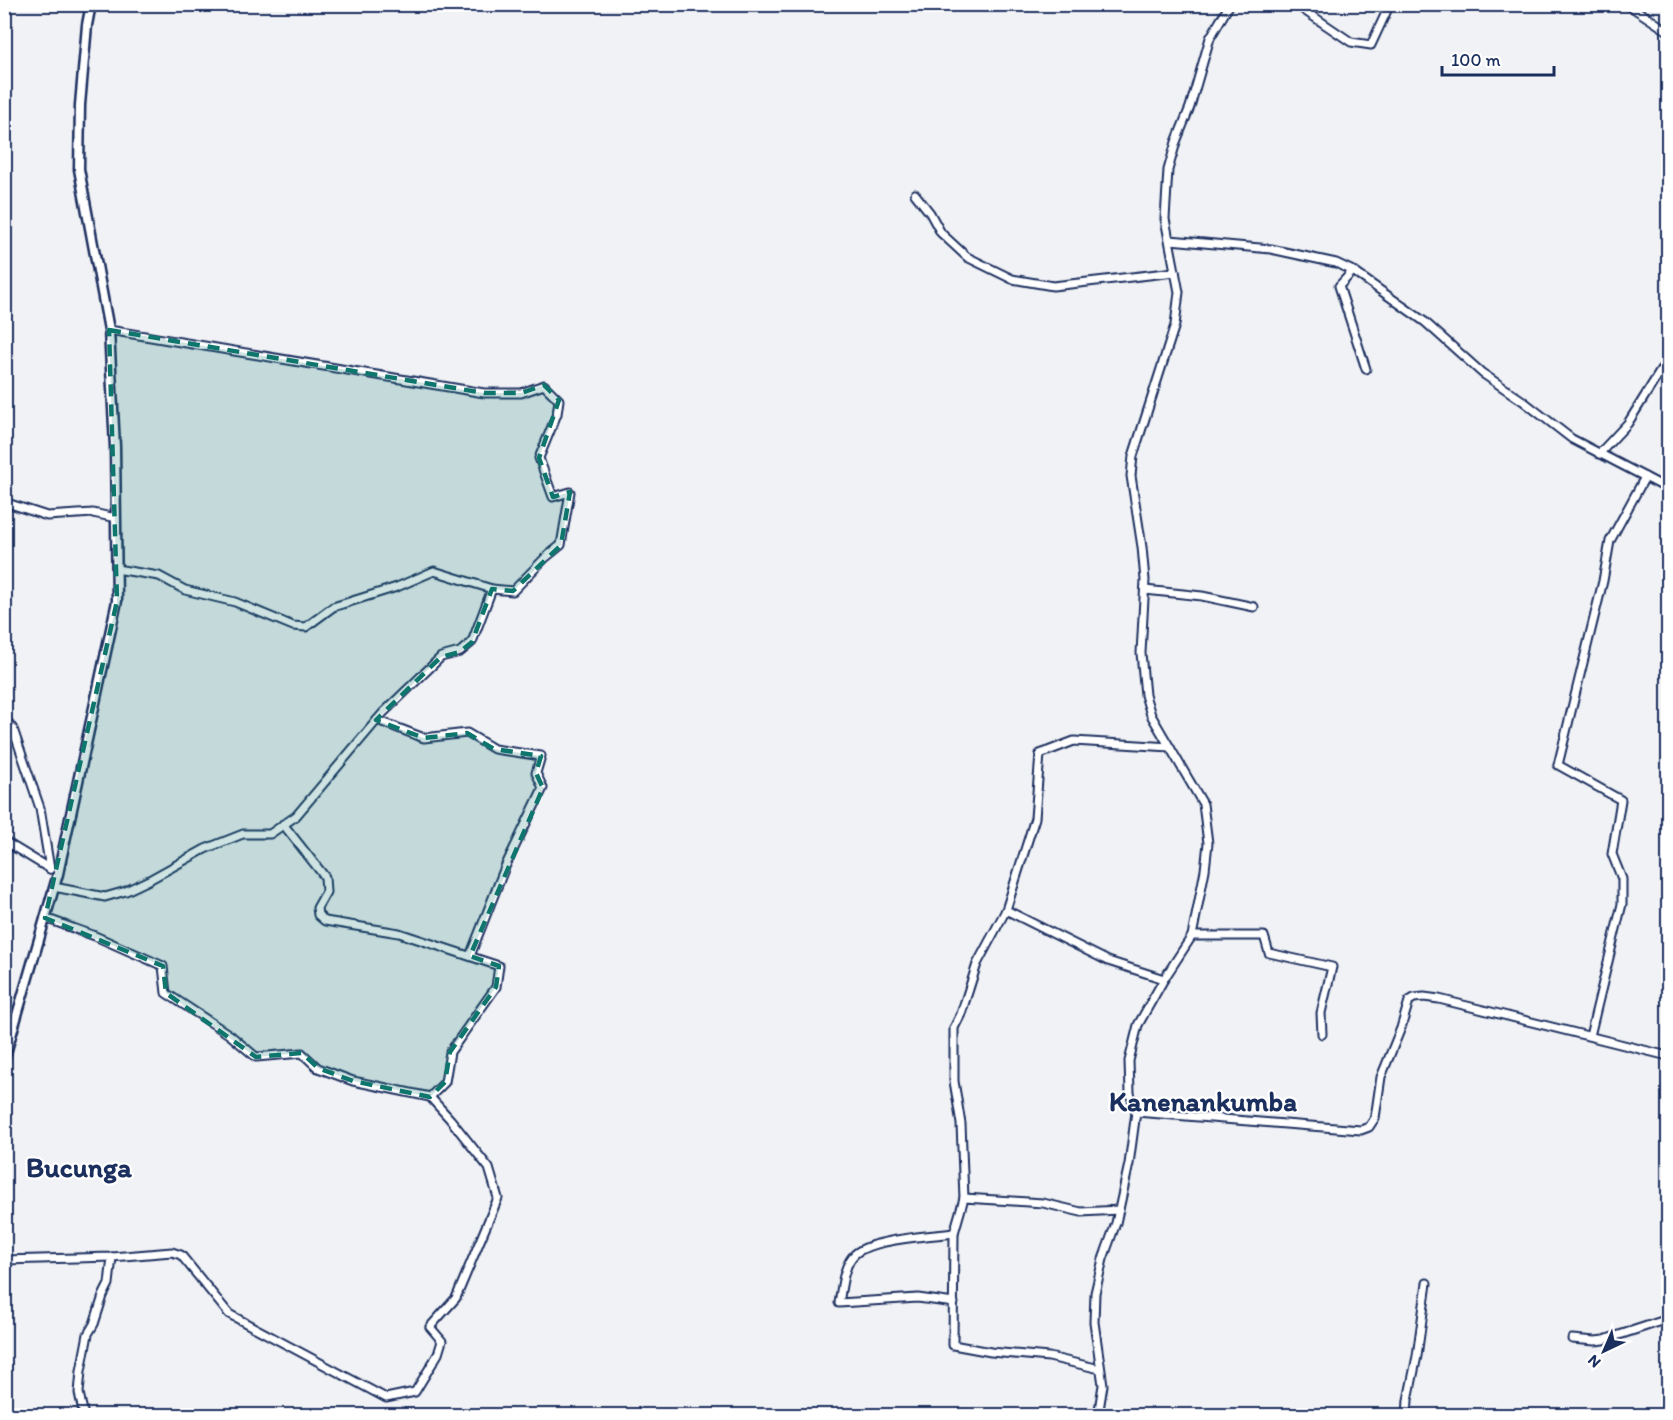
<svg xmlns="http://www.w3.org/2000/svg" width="1673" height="1420" viewBox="0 0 1673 1420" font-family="Itim,sans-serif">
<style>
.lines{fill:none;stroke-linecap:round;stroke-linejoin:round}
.minor-casing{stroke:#1b2f5e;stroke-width:11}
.tertiary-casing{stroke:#1b2f5e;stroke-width:13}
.minor{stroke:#fff;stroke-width:7}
.tertiary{stroke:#fff;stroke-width:8}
.marked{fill:#0f766e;fill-opacity:0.2;stroke:#0f766e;stroke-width:4.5;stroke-dasharray:12 8;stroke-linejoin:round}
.labels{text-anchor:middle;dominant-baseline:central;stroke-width:4.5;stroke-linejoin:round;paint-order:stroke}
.quarter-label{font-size:28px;font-weight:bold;fill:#1b2f5e;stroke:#fff}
</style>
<rect width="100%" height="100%" fill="#f1f2f5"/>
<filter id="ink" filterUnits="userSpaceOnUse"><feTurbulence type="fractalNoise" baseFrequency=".0167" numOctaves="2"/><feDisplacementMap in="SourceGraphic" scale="12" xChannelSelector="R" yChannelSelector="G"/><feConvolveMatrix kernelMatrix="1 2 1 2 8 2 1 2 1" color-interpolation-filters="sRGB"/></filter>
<g filter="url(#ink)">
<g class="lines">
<g class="minor-casing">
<g id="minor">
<path d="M1295,4L1351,42L1371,45L1390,4"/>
<path d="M1627,4L1668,31"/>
<path d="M915,194L930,213L941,233L967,257L1012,279L1053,286L1175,272"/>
<path d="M1170,240L1271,249L1336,263L1353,271L1425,322L1482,373L1523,401L1572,439L1668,489"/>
<path d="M1353,271L1339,286L1366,369"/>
<path d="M109,330L484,393H521L544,385L559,400L557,414L539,458L553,497L570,492L561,545L545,558L513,591L492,589L434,571L397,587L333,607L306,627L293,626L235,602L185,590L159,576L116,569"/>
<path d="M1599,454L1628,423L1668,359"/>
<path d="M4,502L47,516L93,513L116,518"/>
<path d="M1145,590L1202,596L1254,607"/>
<path d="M4,717L13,729L40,808L50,869"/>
<path d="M377,720L424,738L467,733L494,749L541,756L536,773L543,788L505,867L470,956"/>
<path d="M283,824L325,877L326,892L317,908L318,915L325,921L399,933L499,966L496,987L450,1052L445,1082L430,1097"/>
<path d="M4,841L50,869"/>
<path d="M54,887L105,897L126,891L149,880L205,849L243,834H270L296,816L383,713L441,657L460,652L472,642L492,589"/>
<path d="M1006,910L1035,818L1040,754L1074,741L1170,747"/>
<path d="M1192,936H1264L1269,953L1332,967L1321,1013L1322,1034"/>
<path d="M1590,1036L1622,904V879L1612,854L1621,800L1558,765L1603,581L1610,541L1645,477"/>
<path d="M1136,1112L1361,1130L1369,1127L1375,1118L1381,1077L1401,1028L1409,1001L1414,998L1424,997L1439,999L1668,1056"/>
<path d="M964,1198L961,1124L954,1081V1028L961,1014L977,964L1006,910L1108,961L1164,979"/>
<path d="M954,1233L953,1345L991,1352L1049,1357L1100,1369"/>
<path d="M4,1260L112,1257L172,1252L181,1255L229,1314L386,1398L415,1392L438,1354L442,1341L430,1327L456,1298L498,1198L489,1168L450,1119L430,1097L353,1081L318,1068L302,1053L256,1057L230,1035L166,993L163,966L95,936L45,918"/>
<path d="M954,1303L918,1298L839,1303C842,1288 843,1265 855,1254C871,1239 931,1236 954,1233L964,1198L1043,1203L1081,1212L1119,1210"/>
<path d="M1572,1339L1595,1341L1604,1340L1668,1319"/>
<path d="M84,1416L79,1393L81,1371L88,1334L94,1324L103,1296L109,1284L112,1257"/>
<path d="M1098,1416L1103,1385L1094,1322L1095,1293L1103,1259L1116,1223L1129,1164L1136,1112L1130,1093L1129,1061L1138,1025L1164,979L1192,936L1205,870L1208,843L1203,804L1151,715L1145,695L1141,653L1145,580L1142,547L1131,476L1133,456L1175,325L1179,292L1165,219L1168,170L1176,142L1190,107L1210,38L1230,4"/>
<path d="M1407,1416L1408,1400L1417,1356L1427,1283"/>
</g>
</g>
<g class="tertiary-casing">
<path id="tertiary" d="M4,1060L58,874L117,601L115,447L109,330L79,169L80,105L87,25L91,4"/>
</g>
<use href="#minor" class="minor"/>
<use href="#tertiary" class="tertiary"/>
</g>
</g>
<path class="marked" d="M109,330L484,393H521L544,385L559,400L539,458L553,497L570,492L561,545L513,591L492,589L472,642L460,652L441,657L376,720L424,738L467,733L494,749L541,756L536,773L543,788L470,956L499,966L496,987L450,1052L445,1082L430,1097L353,1081L318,1068L302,1053L256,1057L166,993L163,966L45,918L117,601Z"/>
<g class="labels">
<g class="quarter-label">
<text x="1203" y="1101">Kanenankumba</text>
<text x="79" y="1167">Bucunga</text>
</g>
</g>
<rect width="1673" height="1420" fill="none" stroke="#fff" stroke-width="24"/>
<rect x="12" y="12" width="1649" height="1396" fill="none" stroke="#1b2f5e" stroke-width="2" filter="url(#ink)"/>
<g transform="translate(1604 1351) rotate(224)" stroke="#ffffff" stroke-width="4.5" paint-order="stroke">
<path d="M0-4.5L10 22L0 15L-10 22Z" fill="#1b2f5e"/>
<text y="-9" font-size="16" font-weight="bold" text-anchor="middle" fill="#1b2f5e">N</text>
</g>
<path d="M1442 66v9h112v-9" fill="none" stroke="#1b2f5e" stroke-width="3"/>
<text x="1451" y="66" font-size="18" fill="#1b2f5e" stroke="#ffffff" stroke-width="4.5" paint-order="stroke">100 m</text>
</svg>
